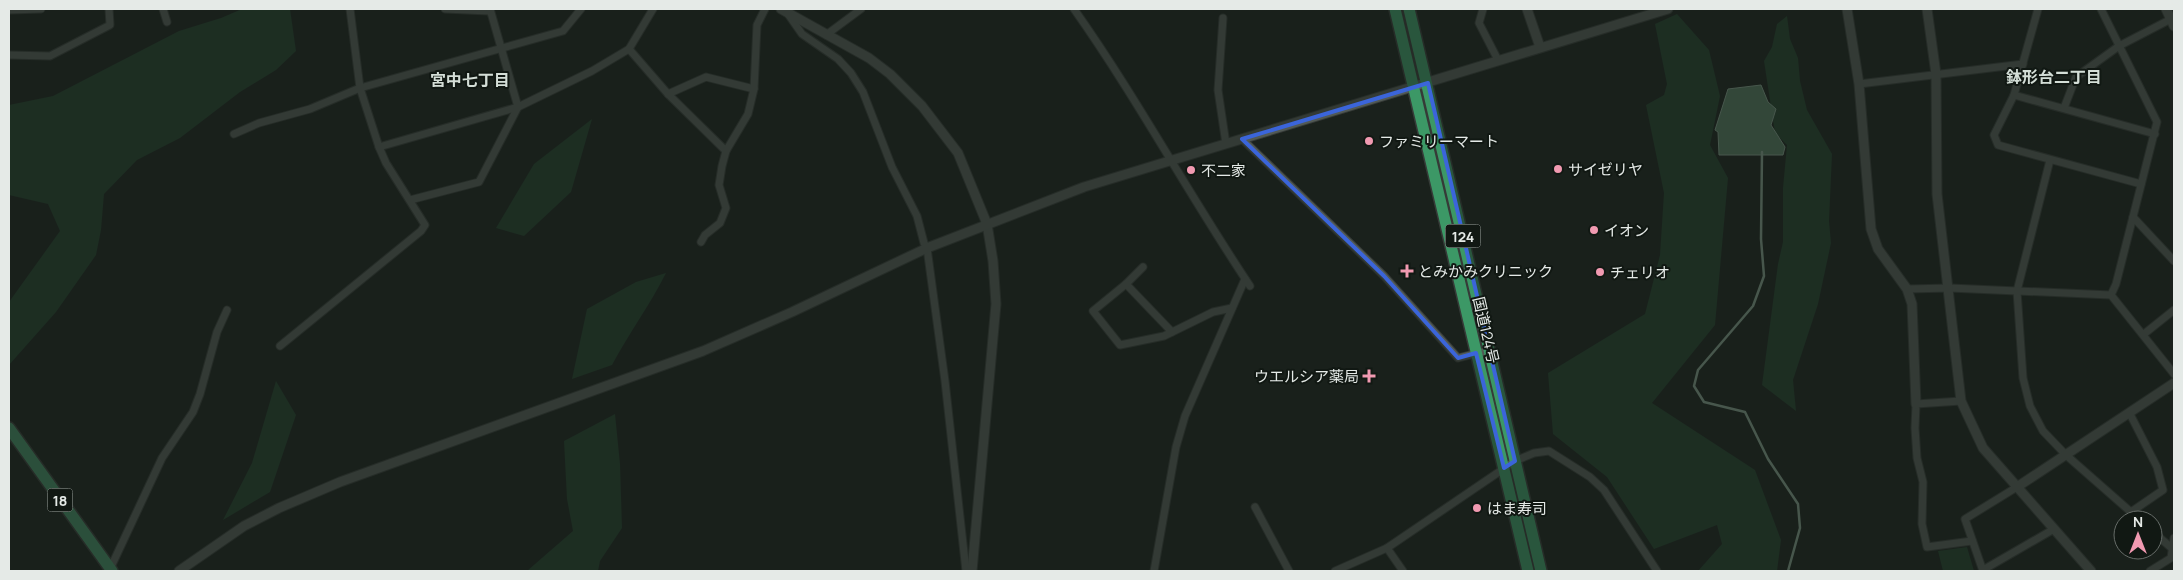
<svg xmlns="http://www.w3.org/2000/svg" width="2183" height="580" viewBox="0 0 2183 580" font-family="Manrope,'Noto Sans JP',sans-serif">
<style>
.green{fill:#223e2c}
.water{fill:#52755e;stroke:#7e9887}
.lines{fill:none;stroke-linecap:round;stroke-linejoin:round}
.stream{stroke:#7e9887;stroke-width:2.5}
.minor-casing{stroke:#363b38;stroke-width:9}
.tertiary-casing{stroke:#363b38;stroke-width:11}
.primary-casing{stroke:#363b38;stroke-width:14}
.trunk-casing{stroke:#363b38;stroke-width:14}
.minor{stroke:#525a55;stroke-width:7}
.tertiary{stroke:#525a55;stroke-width:9}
.primary{stroke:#428862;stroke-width:11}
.trunk{stroke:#3c9866;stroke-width:11}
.marked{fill:none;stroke:#3b65da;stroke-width:4;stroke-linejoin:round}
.poi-dot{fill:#f19ab1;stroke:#111813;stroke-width:2}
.labels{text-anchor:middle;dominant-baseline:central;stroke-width:4;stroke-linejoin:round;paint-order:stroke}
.shield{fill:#111813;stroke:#a5aba7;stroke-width:1}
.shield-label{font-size:14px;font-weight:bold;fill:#e5eae7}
.poi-label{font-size:15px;fill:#e5eae7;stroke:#111813;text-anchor:start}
.street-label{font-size:15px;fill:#e5eae7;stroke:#111813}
.neighbourhood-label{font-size:16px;font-weight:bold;fill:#d4ded7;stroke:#111813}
</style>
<rect width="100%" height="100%" fill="#1a211c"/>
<g class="green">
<path d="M242,9H290L296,51L276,70L240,92L180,138L137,160L104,194L101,230L96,255L56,312L9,365V302L60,231L48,204L9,195V105L53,96L179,31L221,18Z"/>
<path d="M1677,14L1709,50L1720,96L1710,145L1728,178L1715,325L1652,403L1755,470L1781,540L1777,571H1698L1722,544L1717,525L1654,549L1607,477L1553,434L1548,373L1645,314L1660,255L1664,193L1646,105L1664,95L1667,84L1655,24Z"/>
<path d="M1787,16L1790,39L1798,58L1800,81L1807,110L1832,154L1829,221L1831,243L1818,304L1793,380L1796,411L1762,385L1778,264L1783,242V188L1787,145L1775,133L1764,61L1772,47L1777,24Z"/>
<path d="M592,119L571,192L524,236L496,228L534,164Z"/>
<path d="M666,273C650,305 629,333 612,365L572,379L587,309L636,282Z"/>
<path d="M276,381L296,415L270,492L223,520L252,463Z"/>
<path d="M615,414L620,464L622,528L600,561L598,571H527L573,531L567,499L564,441Z"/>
<path d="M1967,547L1974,571H1943L1938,551Z"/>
</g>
<path class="water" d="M1761,85L1768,102L1776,109L1771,125L1785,147L1783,155H1719L1718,132L1715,130L1728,89Z"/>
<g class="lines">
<path class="stream" d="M1762,152L1761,239L1764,276L1753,306L1698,370L1694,386L1704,402L1745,412L1768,459L1798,504L1800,528L1788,571"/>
<g class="minor-casing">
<g id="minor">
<path d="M163,9L167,22"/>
<path d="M445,9L489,11"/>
<path d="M1074,9C1137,98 1189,195 1250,286"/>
<path d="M1483,9L1479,23L1498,60"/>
<path d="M2038,9L2014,95L1994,135L1998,145L2141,184"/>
<path d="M2101,9L2157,122L2116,284L2111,295"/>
<path d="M9,10L41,9"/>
<path d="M788,14L802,34L838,59L851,73L863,92L892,167L917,216L924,243L927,248L945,381L966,571"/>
<path d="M1223,18L1218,90L1226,144"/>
<path d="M826,35L861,9"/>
<path d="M629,49L668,94L726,151"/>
<path d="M9,55L50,56L110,25L109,9"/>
<path d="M1859,84L2023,64"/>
<path d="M668,94L706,77L754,89"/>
<path d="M2014,95L2155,134"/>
<path d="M2064,108L2076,77L2119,46L2171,19"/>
<path d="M234,134L259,123L310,109L360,88L563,31L581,9"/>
<path d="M1242,139L1384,276L1458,358L1490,350"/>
<path d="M379,147L518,107L592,71L629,49L653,9"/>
<path d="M2050,160L2017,291L2023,378L2030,406L2043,431L2066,455L2140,520"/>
<path d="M410,200L479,182L518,107L490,9"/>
<path d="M2133,217L2174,261"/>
<path d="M701,242L705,235L720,223L726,208L719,185L722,166L726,151L748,114L754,89L757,25L765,9"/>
<path d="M1143,267L1126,284L1172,332"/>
<path d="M1126,284L1093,311L1120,345L1164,336L1213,312L1232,308"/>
<path d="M1907,289L1950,288L2111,295L2174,374"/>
<path d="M2144,334L2174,310"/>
<path d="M280,346L421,231L425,225L386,163L379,147L360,88L350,9"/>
<path d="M1961,401L1916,404L1915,428L1917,458L1923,482L1922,524L1927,547L1972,541"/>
<path d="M2130,414L2157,467L2163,490L2131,512"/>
<path d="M1255,507L1289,571"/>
<path d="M2153,532L2174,550"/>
<path d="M1387,548L1403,571"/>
<path d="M110,569L162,458L193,412L200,394L217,332L227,310"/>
<path d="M1983,570L2054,529"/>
<path d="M1154,571L1176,447L1185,416L1245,279"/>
<path d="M1335,571L1387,548L1515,461L1534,453L1549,451L1590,477L1604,490L1657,571"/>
<path d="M1983,571L1965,519L2017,487"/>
<path d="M2150,571L2171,558L2174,538"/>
</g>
</g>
<g class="tertiary-casing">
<g id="tertiary">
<path d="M781,9L869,58L890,74L922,106L958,153L987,224L993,261L996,304L972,571"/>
<path d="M1527,9L1540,47"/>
<path d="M1847,9L1859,84L1871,229L1878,249L1907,289L1912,304L1916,404"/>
<path d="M1927,9L1936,74L1937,194L1961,401L1983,448L2091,571"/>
<path d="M2166,9L2174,26"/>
<path d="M2017,487L2174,383"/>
<path d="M179,571L244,526L279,508L340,482L703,351L792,312L927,248L1084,187L1668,9"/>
</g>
</g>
<g class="primary-casing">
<path id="primary" d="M9,428L112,571"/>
</g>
<g class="trunk-casing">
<g id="trunk">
<path d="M1395,9L1528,571"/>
<path d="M1409,9L1541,571"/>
</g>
</g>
<use href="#minor" class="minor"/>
<use href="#tertiary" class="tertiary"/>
<use href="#primary" class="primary"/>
<use href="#trunk" class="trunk"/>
</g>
<path d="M0 0H2183V580H0ZM1428,83L1515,461L1504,468L1476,353L1458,358L1384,276L1242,139Z" fill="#1a211c" fill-opacity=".55" fill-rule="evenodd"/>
<path class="marked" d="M1428,83L1515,461L1504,468L1476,353L1458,358L1384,276L1242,139Z"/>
<g class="poi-dot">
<circle cx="1369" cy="141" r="5"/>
<circle cx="1558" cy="169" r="5"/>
<circle cx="1191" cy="170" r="5"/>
<circle cx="1594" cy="230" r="5"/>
<path d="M1404.5 263.5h5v5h5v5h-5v5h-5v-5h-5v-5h5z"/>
<circle cx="1600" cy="272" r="5"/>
<path d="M1366.5 368.5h5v5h5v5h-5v5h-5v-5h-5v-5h5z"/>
<circle cx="1477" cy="508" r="5"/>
</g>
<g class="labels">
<g class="shield">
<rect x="1445.5" y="224.5" width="35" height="23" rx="4"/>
<rect x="47.5" y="488.5" width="25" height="23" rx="4"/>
</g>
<g class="shield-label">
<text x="1463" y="236">124</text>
<text x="60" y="500">18</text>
</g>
<g class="poi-label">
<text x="1379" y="141">ファミリーマート</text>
<text x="1568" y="169">サイゼリヤ</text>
<text x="1201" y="170">不二家</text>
<text x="1604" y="230">イオン</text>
<text x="1418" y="271">とみかみクリニック</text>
<text x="1610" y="272">チェリオ</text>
<text x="1359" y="376" text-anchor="end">ウエルシア薬局</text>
<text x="1487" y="508">はま寿司</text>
</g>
<g class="street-label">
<text transform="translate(1486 330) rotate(77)">国道124号</text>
</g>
<g class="neighbourhood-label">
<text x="2054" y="77">鉢形台二丁目</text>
<text x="470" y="80">宮中七丁目</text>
</g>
</g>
<rect width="2183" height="580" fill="none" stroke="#e5eae7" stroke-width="20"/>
<g transform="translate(2138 535)"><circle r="24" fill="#111813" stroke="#666c68"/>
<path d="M0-4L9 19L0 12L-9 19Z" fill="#f19ab1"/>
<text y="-8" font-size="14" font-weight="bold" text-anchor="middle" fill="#e5eae7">N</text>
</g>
</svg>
